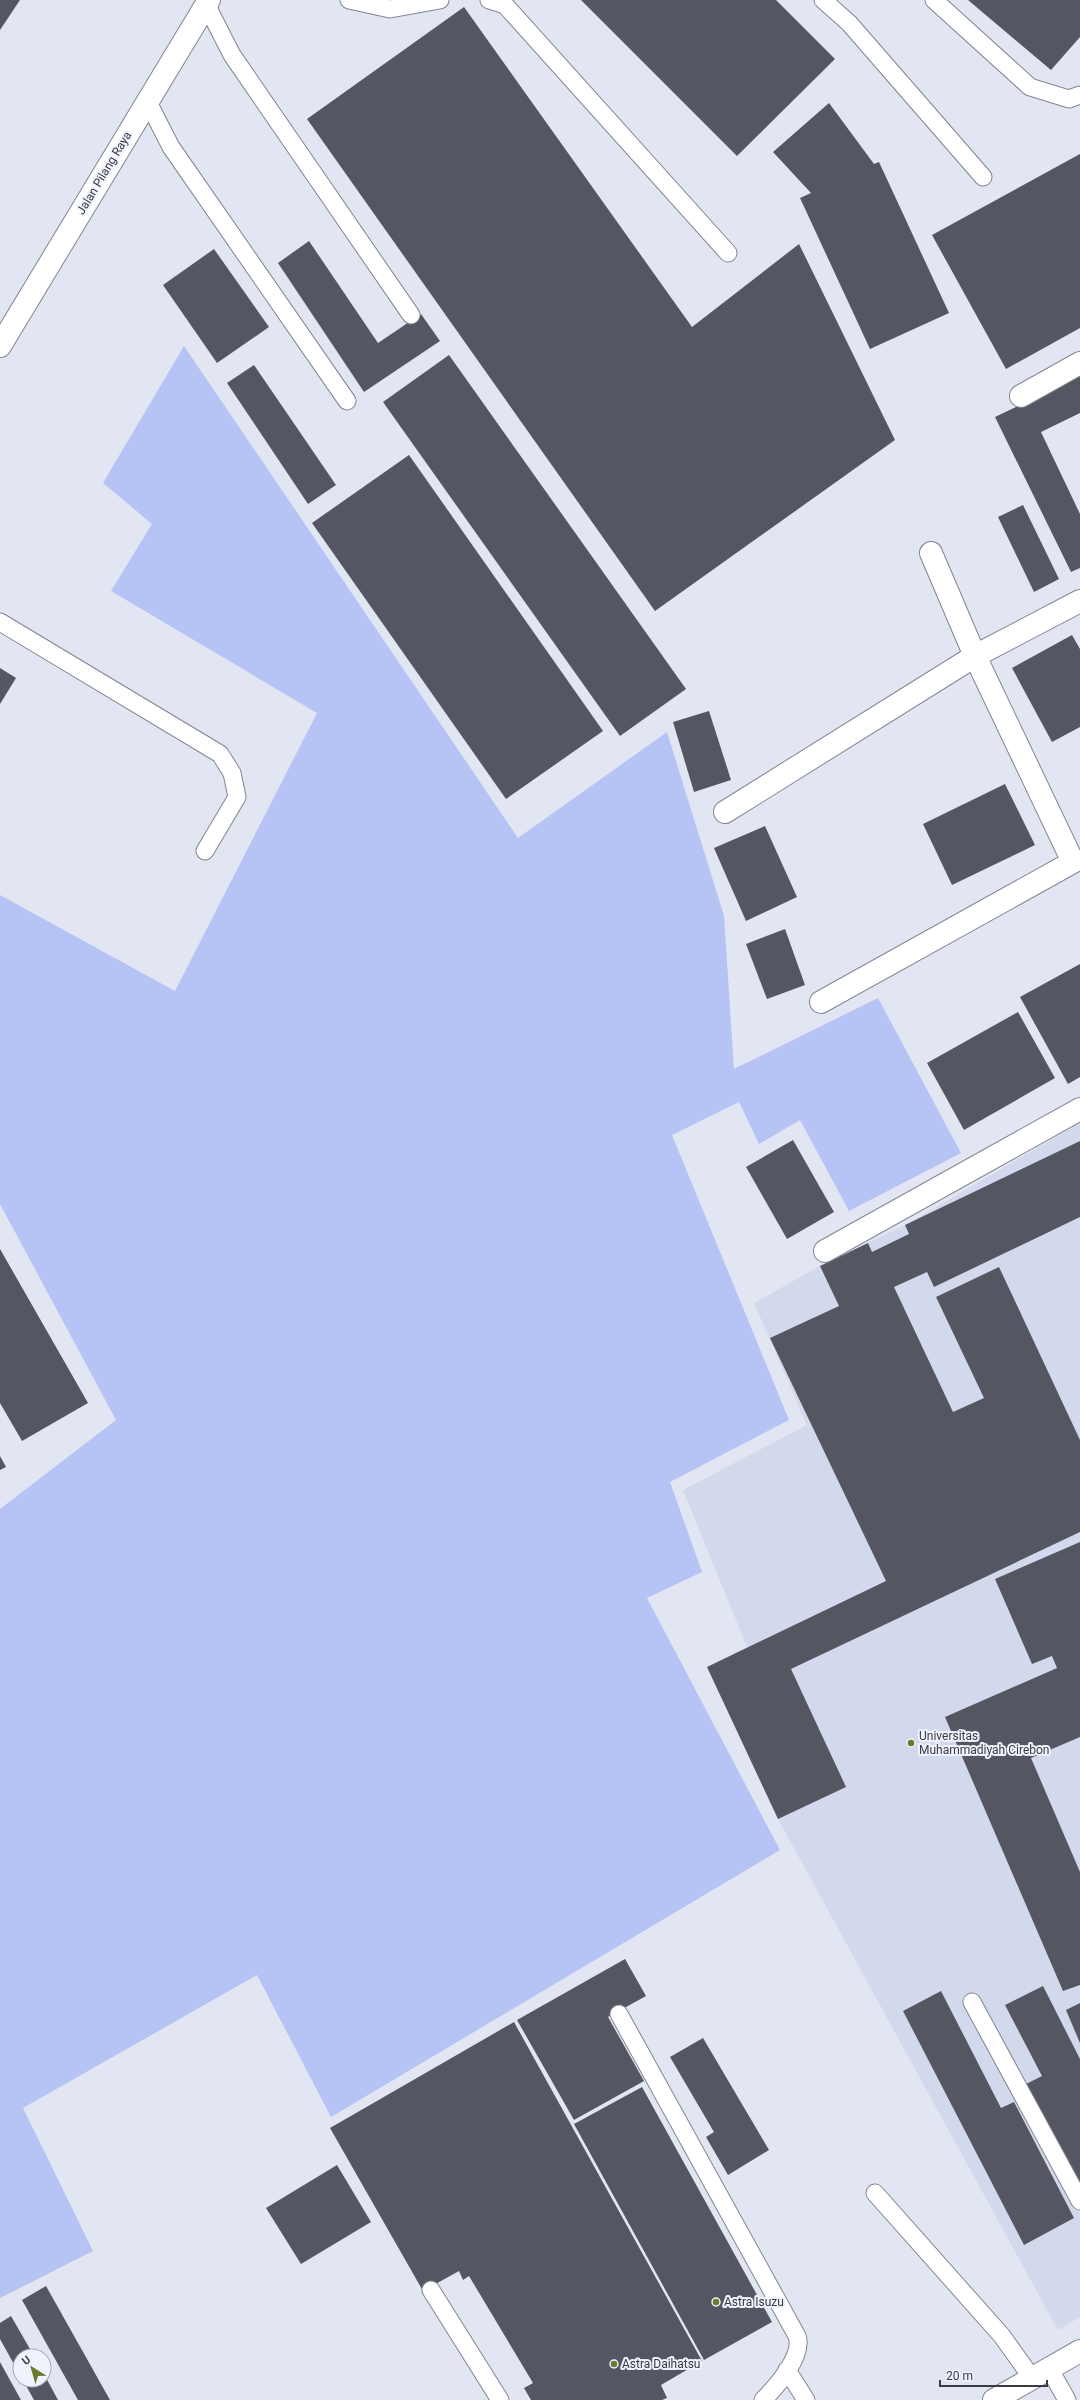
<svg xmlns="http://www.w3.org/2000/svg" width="1080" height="2400" viewBox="0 0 1080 2400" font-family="Roboto,sans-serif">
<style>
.built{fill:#d3d9ec}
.green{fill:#b5c3f5}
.building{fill:#545762}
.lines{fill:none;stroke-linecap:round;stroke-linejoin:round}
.lane-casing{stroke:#818590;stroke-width:19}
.street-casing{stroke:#818590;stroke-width:24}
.primary-casing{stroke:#818590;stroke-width:24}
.highway-casing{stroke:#818590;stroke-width:24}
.lane{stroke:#fff;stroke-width:17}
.street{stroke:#fff;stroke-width:22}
.primary{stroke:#fff;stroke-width:22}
.highway{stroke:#fff;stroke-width:22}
.poi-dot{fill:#677c2d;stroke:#f0f3fd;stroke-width:1.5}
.labels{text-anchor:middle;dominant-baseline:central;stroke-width:4;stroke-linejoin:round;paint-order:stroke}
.street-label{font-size:12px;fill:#3a3b40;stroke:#f0f3fd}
.poi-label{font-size:12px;fill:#3a3b40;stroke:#f0f3fd;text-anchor:start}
</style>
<rect width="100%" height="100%" fill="#e2e6f3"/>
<path class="built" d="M1080,1123V2317L1058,2330L778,1819L707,1667L747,1647L683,1490L807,1425L754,1303L820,1266L905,1225Z"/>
<path class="green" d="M184,346L518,838L667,732L724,916L734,1069L878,998L961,1153L849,1211L800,1120L759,1144L739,1102L672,1135L789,1420L670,1482L702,1572L647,1598L780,1850L331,2117L257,1975L23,2108L93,2251L0,2298V1509L116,1420L0,1204V895L175,991L317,713L111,591L152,524L103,483Z"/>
<g class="building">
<path d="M0,0H20L0,30Z"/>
<path d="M581,0H776L835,59L737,156Z"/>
<path d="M968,0H1080V37L1051,70Z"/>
<path d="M464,7L692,327L799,244L895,440L655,611L307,119Z"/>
<path d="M829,103L874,164L879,162L949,313L870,349L800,198L811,193L773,152Z"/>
<path d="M1080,154V328L1006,369L932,235Z"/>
<path d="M309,241L378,343L421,314L440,341L364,392L278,263Z"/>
<path d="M214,249L269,327L217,363L163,285Z"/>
<path d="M449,355L686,689L620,736L383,402Z"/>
<path d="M254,365L336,485L308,504L227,383Z"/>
<path d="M1080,376V413L1041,432L1080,514V568L1071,572L995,417Z"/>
<path d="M409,455L603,731L506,799L312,523Z"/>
<path d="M1023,505L1059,579L1034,592L998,517Z"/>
<path d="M1072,635L1080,649V727L1052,742L1012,668Z"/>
<path d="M0,668L16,678L0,704Z"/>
<path d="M709,711L731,780L694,792L673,722Z"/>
<path d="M1005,784L1035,845L952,885L923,824Z"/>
<path d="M765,826L797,897L746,921L714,848Z"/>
<path d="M785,929L805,985L767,999L746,944Z"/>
<path d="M1080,964V1077L1068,1084L1020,997Z"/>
<path d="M1018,1012L1055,1078L964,1130L927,1063Z"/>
<path d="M793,1140L834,1212L787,1239L746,1167Z"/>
<path d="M1080,1141V1217L934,1287L927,1272L894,1287L953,1412L984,1398L936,1297L999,1267L1080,1440V1532L791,1669L846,1787L778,1819L707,1667L886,1581L770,1338L839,1306L820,1266L868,1243L872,1252L909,1234L905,1225Z"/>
<path d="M0,1249L88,1403L22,1441L0,1403Z"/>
<path d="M0,1456L6,1467L0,1470Z"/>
<path d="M1080,1542V1737L1031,1758L1080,1872V1985L1063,1991L945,1717L1057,1668L1052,1656L1032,1664L995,1579Z"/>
<path d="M625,1959L646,1996L608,2017L644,2081L574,2120L517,2020Z"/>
<path d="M1043,1986L1080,2059V2191L1026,2084L1042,2076L1005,2005Z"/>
<path d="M941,1991L1001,2108L1014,2102L1074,2218L1024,2245L903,2011Z"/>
<path d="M1080,2003V2043L1066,2010Z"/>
<path d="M514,2022L702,2361L661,2385L667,2398L662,2400H531L524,2388L533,2383L469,2276L463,2280L459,2271L423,2291L330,2128Z"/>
<path d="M703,2038L769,2150L728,2175L706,2137L714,2132L670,2057Z"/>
<path d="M642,2087L772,2322L704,2360L574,2124Z"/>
<path d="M337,2165L371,2222L301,2264L266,2208Z"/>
<path d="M46,2286L110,2400H78L22,2300Z"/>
<path d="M11,2316L34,2356H20V2375L0,2339V2323Z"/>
<path d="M0,2362L21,2400H0Z"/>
<path d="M44,2374L58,2400H34L23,2380H44Z"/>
</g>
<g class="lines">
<g class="lane-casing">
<g id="lane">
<path d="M349,0L390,9L440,0"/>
<path d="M489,0L505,5L728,253"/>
<path d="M823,0L849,23L983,177"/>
<path d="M934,0L1030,87L1069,99L1080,95"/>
<path d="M206,4L232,55L411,315"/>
<path d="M147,100L171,147L347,401"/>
<path d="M0,622L220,754L232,773L237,797L205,851"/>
<path d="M972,2002L1080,2201"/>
<path d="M619,2014L797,2336C804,2355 777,2386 763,2400"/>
<path d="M875,2193L1002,2336L1032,2378"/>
<path d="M431,2290L500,2400"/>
<path d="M1049,2368L1067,2400"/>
<path d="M787,2370L806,2400"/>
</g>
</g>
<g class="street-casing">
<g id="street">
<path d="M1021,396L1080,363"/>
<path d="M725,812L975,656L1080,601"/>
<path d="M821,1002L1073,862L975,656L931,553"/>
<path d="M825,1251L1080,1109"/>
</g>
</g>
<g class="primary-casing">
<path id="primary" d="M994,2400L1080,2351"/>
</g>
<g class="highway-casing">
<path id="highway" d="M0,346L209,0"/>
</g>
<use href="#lane" class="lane"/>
<use href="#street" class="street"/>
<use href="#primary" class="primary"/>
<use href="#highway" class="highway"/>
</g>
<g class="poi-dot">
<circle cx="911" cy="1743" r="4"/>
<circle cx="716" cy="2302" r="4"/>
<circle cx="614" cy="2364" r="4"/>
</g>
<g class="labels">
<g class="street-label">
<text transform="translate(104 173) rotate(-59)">Jalan Pilang Raya</text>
</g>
<g class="poi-label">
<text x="919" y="1736">Universitas<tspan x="919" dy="14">Muhammadiyah Cirebon</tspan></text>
<text x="724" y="2302">Astra Isuzu</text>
<text x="622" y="2364">Astra Daihatsu</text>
</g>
</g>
<g transform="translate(32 2368) rotate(323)"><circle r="19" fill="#f0f3fd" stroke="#a7a9b1"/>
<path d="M0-3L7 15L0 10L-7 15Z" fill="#677c2d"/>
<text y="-6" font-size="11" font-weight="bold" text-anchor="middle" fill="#3a3b40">U</text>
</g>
<path d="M940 2380v6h107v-6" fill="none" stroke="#3a3b40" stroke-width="2"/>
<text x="946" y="2380" font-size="12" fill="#3a3b40" stroke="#f0f3fd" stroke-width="3" paint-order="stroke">20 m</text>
</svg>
